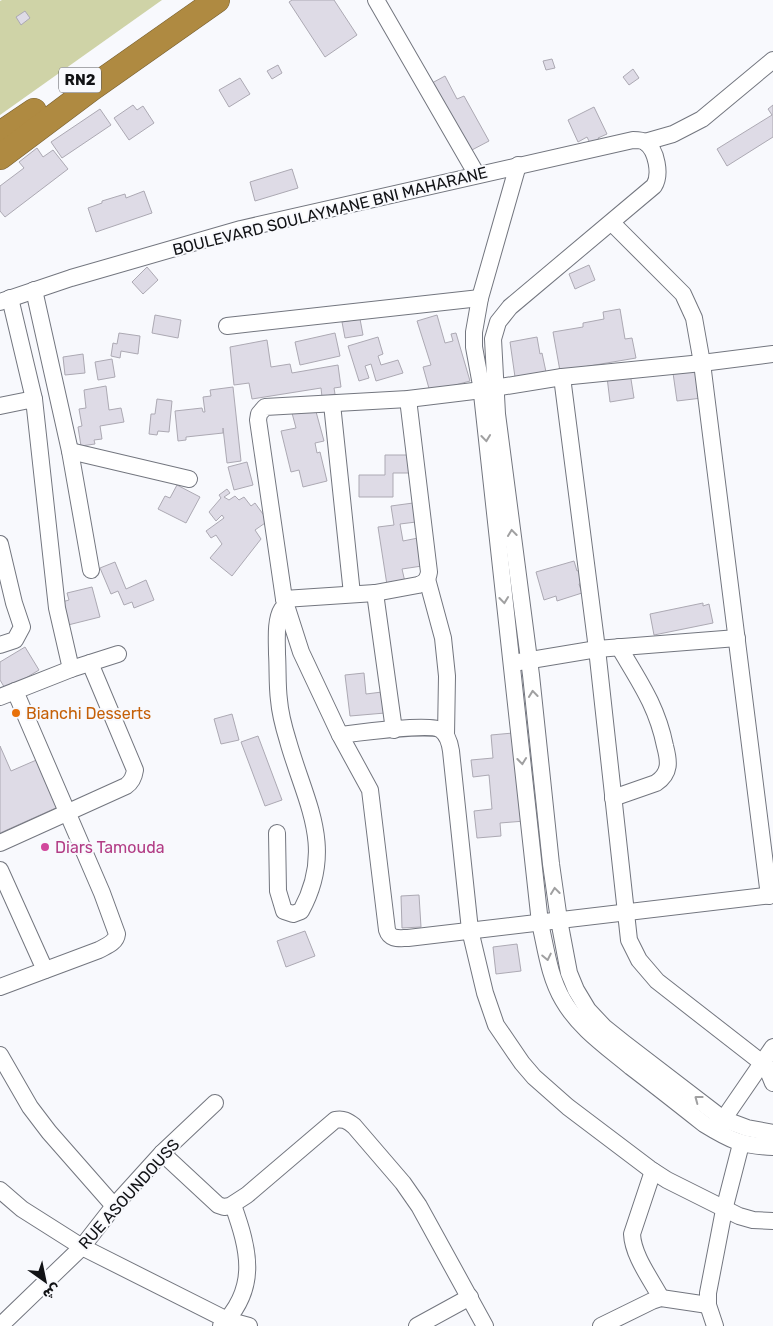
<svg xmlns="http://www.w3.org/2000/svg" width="773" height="1326" viewBox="0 0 773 1326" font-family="Rubik,Cairo,sans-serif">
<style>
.green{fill:#cfd3a7}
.building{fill:#dedbe6;stroke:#aca9b3}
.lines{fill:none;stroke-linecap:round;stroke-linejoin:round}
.minor-casing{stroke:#73767f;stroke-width:18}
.highway-casing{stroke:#786032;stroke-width:26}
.minor{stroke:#fff;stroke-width:16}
.highway{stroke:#af8a41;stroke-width:25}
.oneway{stroke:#a0a0a1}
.food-dot{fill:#e8710a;stroke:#f8f9fd;stroke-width:2}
.hotel-dot{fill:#d1479c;stroke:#f8f9fd;stroke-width:2}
.labels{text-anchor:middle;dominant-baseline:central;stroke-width:4;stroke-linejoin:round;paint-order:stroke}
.shield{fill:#f8f9fd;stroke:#56575b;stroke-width:1}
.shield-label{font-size:15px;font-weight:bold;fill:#111215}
.street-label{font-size:16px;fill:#111215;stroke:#f8f9fd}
.food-label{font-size:16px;fill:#c56008;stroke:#f8f9fd;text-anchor:start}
.hotel-label{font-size:16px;fill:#b23c85;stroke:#f8f9fd;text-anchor:start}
</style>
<rect width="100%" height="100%" fill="#f8f9fd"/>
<path class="green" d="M2,0H162L0,115V1Z"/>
<g class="building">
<path d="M292,0H334L357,35L325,57L289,2Z"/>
<path d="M25,11L30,18L21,25L16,17Z"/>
<path d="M552,59L555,68L546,70L543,61Z"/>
<path d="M278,65L282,73L272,79L267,71Z"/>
<path d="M633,69L639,78L629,85L623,77Z"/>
<path d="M445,76L457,99L464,96L489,141L470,151L432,83Z"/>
<path d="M240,78L250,94L229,107L219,90Z"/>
<path d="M133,105L137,110L143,106L154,123L129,140L114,118Z"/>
<path d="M773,105V137L727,166L717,149L772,115L768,109Z"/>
<path d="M594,107L607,134L598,138L601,143L592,147L587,137L578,142L568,120Z"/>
<path d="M100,109L111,125L62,158L51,142Z"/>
<path d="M37,148L43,157L53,150L68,169L5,217L0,211V186L24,168L19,162Z"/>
<path d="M292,169L298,188L255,201L250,182Z"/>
<path d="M144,191L152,213L96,232L88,208L102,203V201L125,194L126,198Z"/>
<path d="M589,265L595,280L575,289L569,274Z"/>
<path d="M147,267L158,280L143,294L132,282Z"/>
<path d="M620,309L625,339L632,338L636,358L560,371L553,332L583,327V323L604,319L603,312Z"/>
<path d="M155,315L181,320L178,338L152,333Z"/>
<path d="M437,315L445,343L453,341L451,334L456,333L470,381L430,392L423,367L431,365L417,321Z"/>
<path d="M360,319L363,335L345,338L342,322Z"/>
<path d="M119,333L140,336L138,354L121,351L120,358L111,356L113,343L117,344Z"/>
<path d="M335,333L340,356L300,365L295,342Z"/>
<path d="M378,337L383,354L378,356L381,365L398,360L403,373L376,381L371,364L365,366L369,378L359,381L348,346Z"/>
<path d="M537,337L540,354L542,353L546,372L515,377L510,342Z"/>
<path d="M267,340L271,367L290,364L292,373L338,365L341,387L334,388L335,394L322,397L321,388L252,399L249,383L234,385L230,347Z"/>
<path d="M83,354L85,373L65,375L63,357Z"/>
<path d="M112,359L115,377L98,380L95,362Z"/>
<path d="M698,369L702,398L677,401L673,373Z"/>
<path d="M630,373L634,398L610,402L607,377Z"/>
<path d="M106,386L109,410L121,408L124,422L100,426L102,439L94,440L95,444L81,446L78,427L82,426L79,409L86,408L84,390Z"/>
<path d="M233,387L241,461L227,463L223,428V433L186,437V440L178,441L175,411L202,408L203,412H205L203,397L211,396L210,390Z"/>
<path d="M157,399L172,401L169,432L158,431L157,435L149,434L151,414H155Z"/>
<path d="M315,408L324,441L315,443L317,453L320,452L327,481L303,487L299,470L291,472L281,431L296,428L292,413Z"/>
<path d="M385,455H411V473H393V497H359V475H385Z"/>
<path d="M247,462L253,485L234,490L228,467Z"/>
<path d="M177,485L200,497L186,523L158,509L165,496L170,498Z"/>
<path d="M227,489L230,493L224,497L229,500L235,496L239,500L244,497L251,506L255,503L268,521L255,530L261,539L232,576L210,558L222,544L216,535L211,538L206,531L224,518L222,515L216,521L209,512L221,498L219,495Z"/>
<path d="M413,503L416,522L400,524L403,541L418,538L422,566L402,569L405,582L387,585L378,527L394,525L391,506Z"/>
<path d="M574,561L577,571L583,569L587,581L579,584L582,593L557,601L556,596L544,600L536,572Z"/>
<path d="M115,562L126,589L146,580L154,600L134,608L132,602L124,605L118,591L111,594L100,568Z"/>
<path d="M92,587L100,617L68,625L62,602L69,600L67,593Z"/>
<path d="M703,603V606L709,604L713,623L654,635L650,614Z"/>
<path d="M25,647L39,670L6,690L0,680V662Z"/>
<path d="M364,673L366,694L382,692L385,713L350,716L345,675Z"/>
<path d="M232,714L239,740L221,744L214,719Z"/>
<path d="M513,733L525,821L500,823L501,836L477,838L474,811L492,809L489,775L473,777L471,760L493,758L491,735Z"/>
<path d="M258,736L282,800L265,806L241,742Z"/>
<path d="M0,746L11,771L41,758L58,807L0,833Z"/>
<path d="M419,895L421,927L402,928L401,896Z"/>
<path d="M305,931L315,956L286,967L277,941Z"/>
<path d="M517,944L521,971L496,974L493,947Z"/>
</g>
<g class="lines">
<g class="minor-casing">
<g id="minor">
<path d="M376,0L477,175"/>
<path d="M645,142L673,134L702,119L773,60"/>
<path d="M518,165L480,298L474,332V347L481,385L540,923C546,949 549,976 563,1000C579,1028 607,1047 631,1067C656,1086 680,1105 704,1124C730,1140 742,1146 773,1147"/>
<path d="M612,223L683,294L694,318L702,363L769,896"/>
<path d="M34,290L70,451L91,570"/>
<path d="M10,298L34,399"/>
<path d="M0,302L71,278L241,229L633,140C637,140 642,140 645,142C657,150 661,175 654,186L510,307L498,322L493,339L497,414L531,675L551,864L559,920L569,973L576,990L588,1010L604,1027L624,1043L723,1119L747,1128L773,1133"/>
<path d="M227,326L480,298"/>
<path d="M773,354L702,363L562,377L482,390L408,399L265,407L259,414L258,420L284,599L301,652L340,735L370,790L387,930C390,940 399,938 408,938L773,895"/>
<path d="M562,377L597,649L629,940L639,960L657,981L766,1066L773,1083"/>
<path d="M332,404L352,594"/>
<path d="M0,406L34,399L57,608L71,669"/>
<path d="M70,451L189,479"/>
<path d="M0,544L14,603L22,627L15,640L0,645"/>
<path d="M427,579L443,638L447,676L446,735"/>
<path d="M375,593L394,730"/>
<path d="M284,599L375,593L418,585C425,583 428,579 429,572L408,399"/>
<path d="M519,662L597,649L737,638"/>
<path d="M0,697L71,669L118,654"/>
<path d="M340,735C356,733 431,723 441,730C448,735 450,744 451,751L470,930L485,993L496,1025L522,1063L534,1077L568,1107L650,1169L667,1180L739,1216L753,1220L773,1221"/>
<path d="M613,798L656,783C671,773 669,761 665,746C657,706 639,681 619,647"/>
<path d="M277,833L278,891L284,911L293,914L301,911C336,847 305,802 288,741C284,728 280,713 279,700C277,685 278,669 277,654C277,641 275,620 282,609L286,608"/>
<path d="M0,843L126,786C132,782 134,777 135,770L90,663"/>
<path d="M0,870L45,970"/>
<path d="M0,987L99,950C106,946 116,943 117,934L102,893L15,691"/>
<path d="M0,1055L30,1107L49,1132L114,1206"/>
<path d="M718,1127L773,1047"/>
<path d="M162,1153L218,1205L224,1207L230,1206L247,1195L335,1120C343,1118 348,1121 354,1126L403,1183L419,1206L485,1326"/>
<path d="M653,1171L632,1234C633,1256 651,1279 661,1298"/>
<path d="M0,1190L22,1209L82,1247L227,1320L249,1326"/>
<path d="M0,1326L82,1247L114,1206L162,1153L215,1103"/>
<path d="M221,1326C259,1288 249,1250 233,1205"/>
<path d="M417,1326L470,1297"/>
<path d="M601,1326L652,1301L661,1298L708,1305"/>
<path d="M715,1326L708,1305V1293L724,1210L741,1144"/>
</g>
</g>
<g class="highway-casing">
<g id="highway">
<path d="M0,134L34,111"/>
<path d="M0,157L92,88L217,0"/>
</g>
</g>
<use href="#minor" class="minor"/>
<use href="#highway" class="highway"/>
</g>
<defs><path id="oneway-chevron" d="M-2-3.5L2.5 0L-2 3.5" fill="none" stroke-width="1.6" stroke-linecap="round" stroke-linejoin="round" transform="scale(1.25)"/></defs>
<g class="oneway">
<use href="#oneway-chevron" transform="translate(486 438) rotate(84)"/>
<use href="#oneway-chevron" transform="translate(512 533) rotate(-97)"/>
<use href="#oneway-chevron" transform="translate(504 600) rotate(84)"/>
<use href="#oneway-chevron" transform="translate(533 694) rotate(-96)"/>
<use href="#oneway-chevron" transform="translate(522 761) rotate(84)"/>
<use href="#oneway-chevron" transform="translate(555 891) rotate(-97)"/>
<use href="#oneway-chevron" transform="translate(547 957) rotate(78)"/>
<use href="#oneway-chevron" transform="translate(698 1099) rotate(-143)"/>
</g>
<circle class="food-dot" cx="16" cy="713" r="5"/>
<circle class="hotel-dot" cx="45" cy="847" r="5"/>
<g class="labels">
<rect class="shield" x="59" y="67.5" width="42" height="25" rx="4"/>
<g class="shield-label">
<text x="80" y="80">RN2</text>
</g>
<g class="street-label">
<text transform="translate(330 211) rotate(-14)">BOULEVARD SOULAYMANE BNI MAHARANE</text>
<text transform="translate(129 1194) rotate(-48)">RUE ASOUNDOUSS</text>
</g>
<g class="food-label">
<text x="26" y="713">Bianchi Desserts</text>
</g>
<g class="hotel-label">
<text x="55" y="847">Diars Tamouda</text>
</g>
</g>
<g transform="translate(45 1281) rotate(147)" stroke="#f8f9fd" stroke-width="4" paint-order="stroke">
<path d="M0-4L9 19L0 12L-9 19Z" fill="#111215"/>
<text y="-8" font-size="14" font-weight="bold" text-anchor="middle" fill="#111215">ش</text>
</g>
</svg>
